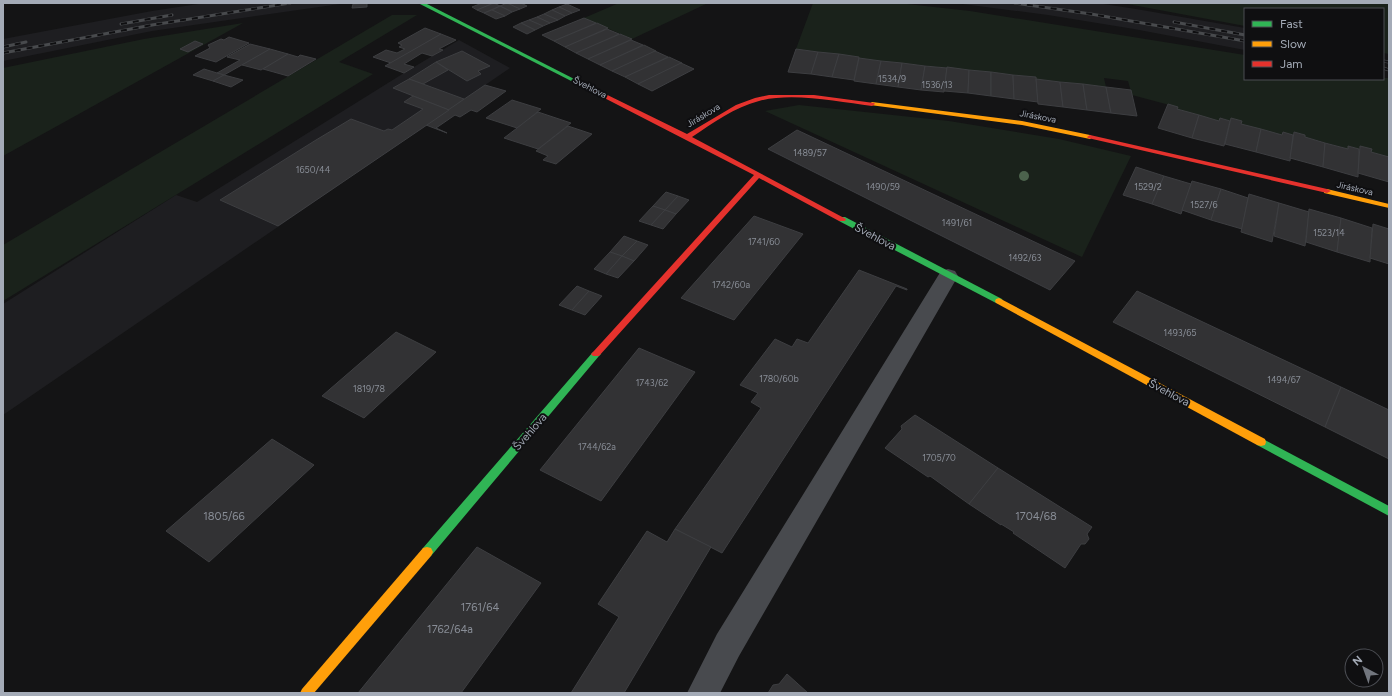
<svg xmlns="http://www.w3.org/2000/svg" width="1392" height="696" viewBox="0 0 1392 696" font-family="Figtree,sans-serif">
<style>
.built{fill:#1e1e21}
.green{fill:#1a221b}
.building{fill:#323234;stroke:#3d3e41}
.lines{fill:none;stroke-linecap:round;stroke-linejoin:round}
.street{fill:#484a4e;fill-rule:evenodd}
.fast{fill:#30b455;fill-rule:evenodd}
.slow{fill:#ff9f0a;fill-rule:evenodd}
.jam{fill:#e5322d;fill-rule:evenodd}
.rail-casing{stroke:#484a4d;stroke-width:3}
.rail{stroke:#0f0f11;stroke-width:2;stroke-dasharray:6;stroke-linecap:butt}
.tree{fill:#4c634d}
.labels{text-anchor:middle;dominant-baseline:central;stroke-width:4;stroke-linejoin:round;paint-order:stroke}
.number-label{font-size:9px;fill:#888d96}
.far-street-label{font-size:9px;fill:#a4abb7;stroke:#0f0f11}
.street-label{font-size:11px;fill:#a4abb7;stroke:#0f0f11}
.near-number-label{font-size:11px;fill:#888d96}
</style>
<rect width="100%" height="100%" fill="#141415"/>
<g class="built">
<path d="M205,3H347L152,31L3,61V39L152,11Z"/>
<path d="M955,3H1097L1136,9L1245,28V50L1134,29L1048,15Z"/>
<path d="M459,40L510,68L3,415V304L176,195L197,202L404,73Z"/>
</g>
<g class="green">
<path d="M619,3H708L632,39L584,18Z"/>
<path d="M813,3H898L970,11L1245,55V79L1389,78V157L1371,152V149L1360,146L1359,149L1349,146L1348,149L1305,137V135L1294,132L1293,135L1283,132L1282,135L1241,124L1242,121L1231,119L1230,121L1221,118L1219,121L1177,109V107L1132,95L1128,81L1104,78L1106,87L1036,79V77L881,61L859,58V57L796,49Z"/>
<path d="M1122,3H1389V54L1383,53V9H1245V26Z"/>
<path d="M392,15H417L339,62L373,74L3,301V245Z"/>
<path d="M243,23L3,156V68L144,39Z"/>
<path d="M799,105L949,121L1059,139L1131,156L1082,257L765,111Z"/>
</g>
<g class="building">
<path d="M367,3V7L352,8L353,4Z"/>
<path d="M482,3H494L477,10L472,7Z"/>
<path d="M494,3L500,6L484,13L477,10Z"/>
<path d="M507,3H521L527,6L520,9Z"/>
<path d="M507,3L520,9L512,12L500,6Z"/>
<path d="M567,4L580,10L572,13L559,7Z"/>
<path d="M500,6L512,12L505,16L492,10Z"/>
<path d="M559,7L572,13L565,16L552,10Z"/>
<path d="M492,10L505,16L496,19L484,13Z"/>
<path d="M552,10L565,16L558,20L544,14Z"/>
<path d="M544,14L558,20L550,23L537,17Z"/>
<path d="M537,17L550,23L543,26L529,20Z"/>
<path d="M584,18L596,23L554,41L542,35Z"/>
<path d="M529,20L543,26L535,30L521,23Z"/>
<path d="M521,23L535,30L527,34L513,27Z"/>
<path d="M597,23L608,28L565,47L554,41Z"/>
<path d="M425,28L441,34L391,63L373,57L386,50L397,53L405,49L399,47L402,45L398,43Z"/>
<path d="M607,29L619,34L576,53L565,47Z"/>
<path d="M441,34L456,40L439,49L443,50L432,56L422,53L404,64L414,67L404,73L385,66Z"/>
<path d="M620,34L632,39L588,59L576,53Z"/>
<path d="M229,37L249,43L216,62L195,56L210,48L208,45L221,39L224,40Z"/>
<path d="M631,40L643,45L600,65L588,59Z"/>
<path d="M195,41L203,44L188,52L180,49Z"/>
<path d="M250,44L270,49L224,75L217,73L240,60L227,57Z"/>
<path d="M644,45L656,51L612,71L600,65Z"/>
<path d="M270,49L288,54L261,70L242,65Z"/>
<path d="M796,49L818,52L811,74L788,72Z"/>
<path d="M462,51L490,66L478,71L481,74L467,81L436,62Z"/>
<path d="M655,51L668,57L625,77L612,71Z"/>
<path d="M818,52L839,54L832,77L811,74Z"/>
<path d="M288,54L298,57L300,55L316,59L288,76L263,69Z"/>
<path d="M839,54L859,57L854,80L832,77Z"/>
<path d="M669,57L682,63L638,84L625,77Z"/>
<path d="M859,58L881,61L876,84L854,81Z"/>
<path d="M881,61L902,63L898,87L876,84Z"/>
<path d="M436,62L448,70L423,84L409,79Z"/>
<path d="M681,63L694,69L652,91L638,84Z"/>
<path d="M902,63L925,66L921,90L898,87Z"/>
<path d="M925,66L947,68L944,92L921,90Z"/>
<path d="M947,67L969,70L968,93L944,91Z"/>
<path d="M204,69L217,73L224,75L213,81L193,75Z"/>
<path d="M969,70L991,72V96L968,93Z"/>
<path d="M991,72L1013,75L1014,99L991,96Z"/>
<path d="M224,75L243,80L231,87L213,81Z"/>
<path d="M1013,75L1036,77L1038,102L1014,99Z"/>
<path d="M409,79L423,84L464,99L449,110L393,88Z"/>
<path d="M1036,79L1060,82L1063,107L1038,104Z"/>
<path d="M1060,82L1083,84L1087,110L1063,107Z"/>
<path d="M1083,84L1106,87L1111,113L1087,110Z"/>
<path d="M485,85L506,91L477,112L471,110L460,117L455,115L436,128L447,133L426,125Z"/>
<path d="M1106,87L1131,90L1137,116L1111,113Z"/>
<path d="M413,96L449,110L278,226L220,200L316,140L351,119L384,131L388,129L392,130L423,109L404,102Z"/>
<path d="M512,100L541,109L517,128L486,118Z"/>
<path d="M1168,104L1178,107L1177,109L1199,115L1192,138L1158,128Z"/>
<path d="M538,112L571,123L538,149L504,138Z"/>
<path d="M1199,115L1219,121L1220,118L1230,121L1224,146L1192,138Z"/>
<path d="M1231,118L1242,121L1241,124L1261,129L1256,152L1225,144Z"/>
<path d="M568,126L592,134L556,164L543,160L548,156L536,151Z"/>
<path d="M1261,129L1282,135L1283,132L1293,135L1290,161L1256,152Z"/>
<path d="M797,130L1075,261L1050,290L768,149Z"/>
<path d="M1294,132L1305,135V137L1325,143L1323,167L1290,158Z"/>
<path d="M1325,143L1348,149V146L1359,149L1358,177L1323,167Z"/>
<path d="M1360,146L1372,149L1371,152L1389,157V182L1358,173Z"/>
<path d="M1136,167L1164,176L1152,204L1123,195Z"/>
<path d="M1164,176L1191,184L1181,214L1152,204Z"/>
<path d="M1192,181L1221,189L1211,220L1182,210Z"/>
<path d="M1221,189L1248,198L1242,229L1211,220Z"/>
<path d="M666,192L678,196L665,210L653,206Z"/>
<path d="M1249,194L1279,203L1272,242L1241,232Z"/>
<path d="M678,196L689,200L676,214L665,210Z"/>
<path d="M1279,203L1309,212L1305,246L1274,236Z"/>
<path d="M653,206L665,210L651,225L639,221Z"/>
<path d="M1309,209L1341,218L1337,252L1306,242Z"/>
<path d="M665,210L676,214L663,229L651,225Z"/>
<path d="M754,216L803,234L734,320L681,298Z"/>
<path d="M1341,218L1372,228L1370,262L1337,252Z"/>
<path d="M1373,224L1389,229V264L1370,258Z"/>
<path d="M624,236L637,241L622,256L610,252Z"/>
<path d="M637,241L648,245L634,261L622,256Z"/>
<path d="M610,252L622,256L606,274L594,269Z"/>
<path d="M622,256L634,261L618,278L606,274Z"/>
<path d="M859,270L907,289V290L896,286L722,553L675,529L761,408L751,402L758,393L740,385L775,339L792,347L797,339L808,343Z"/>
<path d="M577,286L589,291L572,310L559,305Z"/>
<path d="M589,291L602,296L585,315L572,310Z"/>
<path d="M1137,291L1341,387L1325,427L1113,322Z"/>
<path d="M396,332L436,352L364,418L322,396Z"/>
<path d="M639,348L695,372L601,501L540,470Z"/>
<path d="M1341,387L1389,410V459L1325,427Z"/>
<path d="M915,415L998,468L969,504L930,476L928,477L885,448L902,429L901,426Z"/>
<path d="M272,439L314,465L209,562L166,531Z"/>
<path d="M998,468L1092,527L1087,534L1089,539L1085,544H1081L1065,568L1013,533L1014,532L1001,524V525L969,504Z"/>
<path d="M675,529L711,547L624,693H571L619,617L598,604L647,531L667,542Z"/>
<path d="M477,547L541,583L461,693H358Z"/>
<path d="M787,674L808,693H768L773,685L779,684Z"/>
</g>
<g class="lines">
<path class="street" d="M948,269L955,271L958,276L739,656L720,693H687L717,634L941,271Z"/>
<g class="fast">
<path d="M418,3H425L588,86L583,87Z"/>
<path d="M839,217H845L1002,299L1003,301L1002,303H996L839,221Z"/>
<path d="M596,351L599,352L601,354L599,356L431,556L427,557L423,556L421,552L423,548L593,352Z"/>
<path d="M1261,438L1389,506V516L1257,445L1256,442L1257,439Z"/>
</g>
<g class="slow">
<path d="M872,102L1022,121L1090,135L1093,137L1090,139L1022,125L870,105L869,104Z"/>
<path d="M1324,189H1327L1389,204V208L1324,193Z"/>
<path d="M999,298L1265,439L1266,442L1265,445L1261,446L1257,445L996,303L995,301L996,299Z"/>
<path d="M427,547L431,548L433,552L431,556L314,693H300L302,689L423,548Z"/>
</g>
<g class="jam">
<path d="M585,84L687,134L736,105L755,98L769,95H814L874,103L875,104L872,106C838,102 793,92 759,101C735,107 713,123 692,137L846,219L845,221H839L759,178L599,356H593L591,354L593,352L754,175L583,87V85Z"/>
<path d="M1090,135L1327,189L1331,191L1327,193L1088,138L1087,137Z"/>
</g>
<g class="rail-casing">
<g id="rail">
<path d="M1015,3L1091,14L1245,41"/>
<path d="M1174,22L1245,35"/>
<path d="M121,24L172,15"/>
<path d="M3,47L26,42"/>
<path d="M3,53L152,25L290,3"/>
<path d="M1383,61L1389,62"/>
<path d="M1383,68L1389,70"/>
</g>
</g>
<use href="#rail" class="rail"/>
</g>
<circle class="tree" cx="1024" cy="176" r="5"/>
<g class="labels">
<g class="number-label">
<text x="892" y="78">1534/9</text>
<text x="937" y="84">1536/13</text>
<text x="810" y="152">1489/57</text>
<text x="313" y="169">1650/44</text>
<text x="883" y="186">1490/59</text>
<text x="1148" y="186">1529/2</text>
<text x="1204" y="204">1527/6</text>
<text x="957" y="222">1491/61</text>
<text x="1329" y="232">1523/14</text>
<text x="764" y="241">1741/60</text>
<text x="1025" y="257">1492/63</text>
<text x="731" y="284">1742/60a</text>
<text x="1180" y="332">1493/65</text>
<text x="779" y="378">1780/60b</text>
<text x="1284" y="379">1494/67</text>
<text x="652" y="382">1743/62</text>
<text x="369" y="388">1819/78</text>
<text x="597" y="446">1744/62a</text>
<text x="939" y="457">1705/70</text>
</g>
<g class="far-street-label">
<text transform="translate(590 87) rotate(27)">Švehlova</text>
<text transform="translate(703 115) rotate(-31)">Jiráskova</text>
<text transform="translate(1038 116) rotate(11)">Jiráskova</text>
<text transform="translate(1355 188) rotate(13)">Jiráskova</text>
</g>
<g class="street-label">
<text transform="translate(875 237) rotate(28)">Švehlova</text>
<text transform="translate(1169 393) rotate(28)">Švehlova</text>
<text transform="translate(530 432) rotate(-49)">Švehlova</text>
</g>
<g class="near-number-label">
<text x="224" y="516">1805/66</text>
<text x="1036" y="516">1704/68</text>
<text x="480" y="607">1761/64</text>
<text x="450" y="629">1762/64a</text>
</g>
</g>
<rect width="1392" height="696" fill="none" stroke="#a4abb7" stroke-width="8"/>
<rect x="1244" y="8" width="140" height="72" fill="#0f0f11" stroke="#4b4d53"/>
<rect x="1252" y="21" width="20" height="6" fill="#30b455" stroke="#4b4d53"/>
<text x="1280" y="28" font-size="12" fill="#a4abb7">Fast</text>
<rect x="1252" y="41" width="20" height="6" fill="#ff9f0a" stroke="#4b4d53"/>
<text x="1280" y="48" font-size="12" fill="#a4abb7">Slow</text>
<rect x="1252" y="61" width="20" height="6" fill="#e5322d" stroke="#4b4d53"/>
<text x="1280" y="68" font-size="12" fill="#a4abb7">Jam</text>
<g transform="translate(1364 668) rotate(319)"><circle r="19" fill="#0f0f11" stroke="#4b4d53"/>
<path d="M0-3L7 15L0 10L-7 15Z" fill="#72767e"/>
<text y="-6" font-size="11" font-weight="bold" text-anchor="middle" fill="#a4abb7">N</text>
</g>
</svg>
